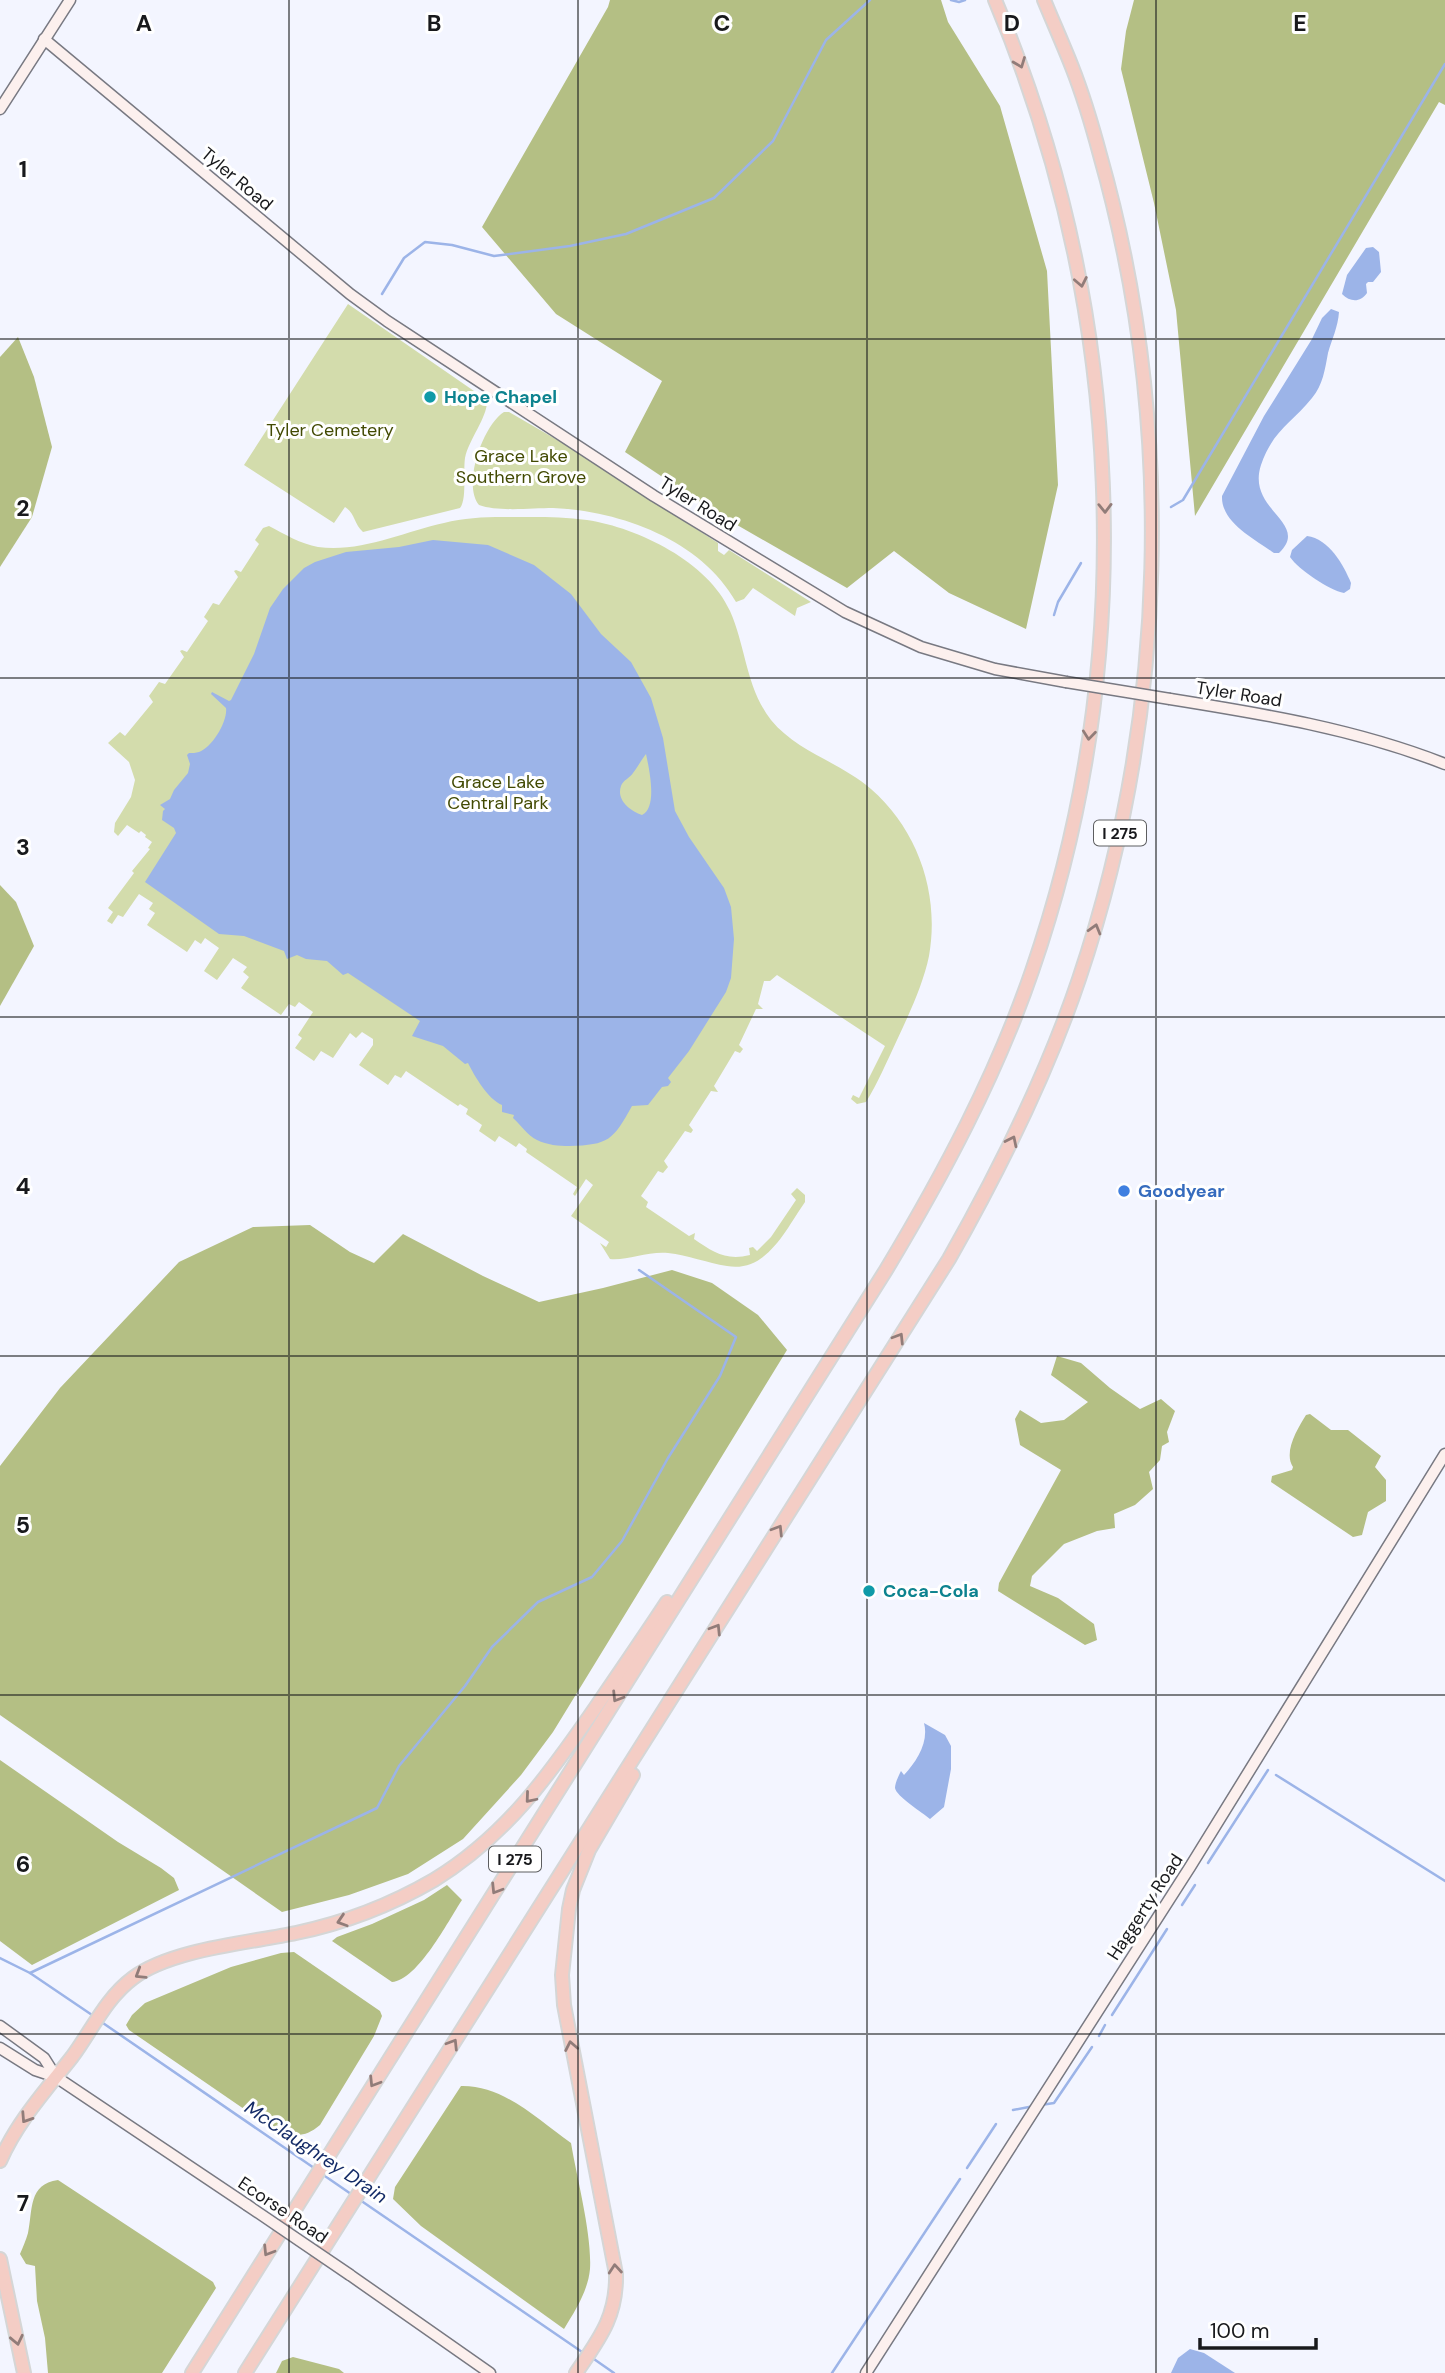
<svg xmlns="http://www.w3.org/2000/svg" width="1445" height="2373" viewBox="0 0 1445 2373" font-family="'DM Sans',sans-serif">
<style>
.green{fill:#d3dcac}
.forest{fill:#b4bf84}
.water{fill:#9cb4e8;fill-rule:evenodd}
.lines{fill:none;stroke-linecap:round;stroke-linejoin:round}
.stream{stroke:#9cb4e8;stroke-width:2.5}
.secondary-casing{stroke:#787982;stroke-width:13}
.highway-casing{stroke:#d5d6d6;stroke-width:16}
.secondary{stroke:#fcf0ee;stroke-width:10}
.highway{stroke:#f4cdc5;stroke-width:12}
.secondary-bridge-casing{stroke:#787982;stroke-width:13;stroke-linecap:butt}
.secondary-bridge{stroke:#fcf0ee;stroke-width:10}
.oneway{stroke:#917c79}
.grid{fill:none;stroke:#18191c;stroke-width:2;stroke-opacity:0.55}
.culture-dot{fill:#0f9aa8;stroke:#fff;stroke-width:2.5}
.shop-dot{fill:#3f7fe0;stroke:#fff;stroke-width:2.5}
.labels{text-anchor:middle;dominant-baseline:central;stroke-width:6;stroke-linejoin:round;paint-order:stroke}
.shield{fill:#fff;stroke:#5d5e60;stroke-width:2}
.shield-label{font-size:16px;font-weight:bold;fill:#18191c}
.street-label{font-size:18px;fill:#18191c;stroke:#fff}
.culture-label{font-size:18px;font-weight:bold;fill:#0d838f;stroke:#fff;text-anchor:start}
.park-label{font-size:18px;fill:#424a03;stroke:#fff}
.shop-label{font-size:18px;font-weight:bold;fill:#366cbe;stroke:#fff;text-anchor:start}
.water-label{font-size:19px;font-style:italic;fill:#142b67;stroke:#fff}
.grid-label{font-size:23px;text-anchor:middle;font-weight:bold;fill:#18191c;stroke:#fff;stroke-width:6;stroke-linejoin:round;paint-order:stroke}
</style>
<rect width="100%" height="100%" fill="#f3f5ff"/>
<g class="green">
<path d="M348,304L487,400C488,417 469,439 465,458C463,472 467,499 460,508L363,532C354,524 355,513 345,507L334,523L244,465Z"/>
<path d="M504,412H509L566,445L718,543V551L724,555L729,550L811,602L797,608L795,616L753,588L744,599L736,602C701,540 621,511 553,508C532,508 498,512 479,505C462,485 483,425 504,412Z"/>
<path d="M503,517C531,517 559,516 587,520C639,528 708,562 730,611C746,647 746,688 771,720C797,752 840,762 871,789C918,830 940,894 929,956C923,985 909,1014 897,1040C887,1061 878,1083 866,1102L857,1104L851,1099L853,1095L859,1098L885,1046L777,975L770,981H764L758,1004L763,1009H756L739,1045L743,1049L740,1053L735,1051L714,1086L718,1092L711,1091L689,1125L693,1130L691,1133L685,1131L664,1161L668,1167L663,1173L658,1171L641,1196L648,1202L646,1207L689,1236L695,1233L694,1239C713,1252 726,1261 750,1255L749,1248L753,1247L757,1251L771,1237L796,1200L791,1194L797,1188L805,1195V1202C786,1229 767,1273 727,1266C707,1263 688,1255 668,1253C648,1251 626,1261 610,1259L600,1243L606,1247L609,1242L571,1216L593,1185L586,1179L575,1196L573,1194L577,1187L526,1152L527,1149L519,1143L516,1147L499,1136L495,1142L479,1131L482,1125L466,1114L468,1109L460,1104L458,1106L406,1071L401,1078L395,1075L388,1085L359,1065L373,1045V1039L362,1032L356,1038L350,1033L333,1058L321,1051L314,1061L295,1048L302,1038L298,1035L313,1012L299,1002L295,1007L289,1004L281,1015L241,988L249,977L243,972L247,967L233,958L217,980L204,971L219,948L205,938L201,944L195,940L187,952L147,925L155,913L149,909L153,903L139,894L123,917L118,915L112,924L107,921L113,912L108,908L134,873L132,871L150,849L148,848L152,842L145,837L146,835L141,831L139,833L127,825L118,836L114,832L115,823L131,797L135,780L129,762L108,743L120,732L125,736L153,702L149,696L159,682L165,684L184,657L180,651L182,650L187,652L208,621L204,617L213,603L219,605L238,577L234,571L236,570L241,572L259,544L255,540L263,528L269,526C284,534 301,544 318,547C360,553 403,532 444,523C463,518 483,517 503,517Z"/>
</g>
<g class="forest">
<path d="M610,0H941L948,22L1000,106L1047,271L1058,485L1026,629L949,593L894,551L847,588L718,514L625,452L662,381L556,314L482,227L608,7Z"/>
<path d="M1134,0H1445V105L1439,102L1195,516L1176,310L1154,203L1121,69L1126,31Z"/>
<path d="M18,337L34,377L52,447L32,517L0,567V357Z"/>
<path d="M0,885L16,902L34,946L0,1006Z"/>
<path d="M310,1225L350,1252L374,1263L403,1234L483,1276L539,1302L603,1288L672,1270L712,1283L758,1315L787,1350L553,1732L521,1775L463,1839L408,1874L349,1895L282,1912L0,1715V1466L60,1388L179,1262L253,1227Z"/>
<path d="M1057,1356L1081,1363L1110,1388L1140,1409L1161,1399L1175,1411L1167,1432L1169,1442L1162,1446L1160,1460L1149,1472L1153,1489L1135,1505L1114,1514L1115,1528L1097,1531L1064,1544L1032,1576L1030,1586L1058,1598L1094,1624L1097,1640L1085,1645L998,1591L999,1583L1061,1470L1020,1445L1015,1419L1020,1410L1041,1423L1064,1420L1088,1402L1051,1375Z"/>
<path d="M1310,1414L1331,1430H1348L1381,1456L1375,1467L1386,1480V1501L1368,1512L1362,1535L1353,1537L1271,1482L1272,1476L1292,1470L1293,1467C1283,1452 1298,1428 1306,1415Z"/>
<path d="M0,1760L118,1842L161,1868L174,1878L179,1890L32,1965L0,1941Z"/>
<path d="M447,1885L462,1900C448,1921 418,1980 392,1982L332,1941L337,1937L372,1924L424,1900Z"/>
<path d="M294,1952L380,2011L382,2016L374,2036L320,2125C302,2140 293,2135 273,2129L129,2030L126,2025L132,2015L145,2003L231,1967L281,1953Z"/>
<path d="M461,2086C504,2085 538,2120 571,2143C577,2179 592,2234 590,2269C588,2291 575,2311 564,2329L421,2226L393,2199L395,2187Z"/>
<path d="M58,2180L213,2282L216,2288L162,2373H48L45,2338L37,2301L35,2266L26,2264L20,2254C23,2247 26,2240 28,2233C33,2210 28,2184 58,2180Z"/>
<path d="M293,2357L339,2369L344,2373H276L282,2361Z"/>
</g>
<g class="water">
<path d="M1373,247L1379,252L1381,272L1373,282H1368L1366,284L1367,293C1360,303 1350,302 1342,294L1347,275L1366,248Z"/>
<path d="M1331,309L1339,312C1338,327 1332,339 1328,353C1325,369 1323,385 1312,398C1291,424 1273,430 1261,465C1246,511 1311,522 1279,553H1274C1255,539 1221,523 1222,496L1264,416L1312,339L1322,318Z"/>
<path d="M1307,536C1329,539 1343,564 1351,583L1350,589L1344,593C1329,590 1299,570 1290,557L1292,550Z"/>
<path d="M433,540L488,545L534,565L571,594L601,634L631,662L651,698L663,738L675,811L689,837L724,888L731,907L734,939L731,978L726,992L689,1051L668,1078L671,1082L668,1086L662,1087L648,1105L632,1106C613,1140 609,1145 569,1146C559,1146 547,1145 537,1140C527,1135 521,1125 513,1118L514,1115L502,1112V1105C488,1099 475,1077 468,1063L465,1064L443,1046L412,1036L420,1021L348,973L343,975L327,961L306,959L297,955L287,959L284,951L244,936L219,934L145,882L176,833L174,828L162,820L163,811L165,809L160,805L170,799L174,790L188,773L190,764L187,755L189,753C192,753 196,753 199,752C212,748 228,721 226,708L211,694L212,692L229,701L231,700L254,654L270,608L283,589L304,568L315,562L346,552L399,547ZM646,754C649,768 658,808 642,815C630,811 616,800 621,786C623,780 630,778 633,773C638,767 641,760 646,754Z"/>
<path d="M924,1723L945,1735L951,1746V1769L944,1807L930,1819C923,1813 896,1796 895,1788C895,1783 899,1775 901,1771L904,1775C917,1761 929,1742 924,1723Z"/>
<path d="M1190,2349L1204,2353L1235,2373H1171L1178,2358Z"/>
</g>
<g class="lines">
<g class="stream">
<path d="M951,0L959,2L965,0"/>
<path d="M382,294L404,258L425,242L452,245L494,256L570,246L626,234L714,198L773,141L826,40L870,0"/>
<path d="M1171,507L1183,500L1445,64"/>
<path d="M1054,615L1058,602L1081,563"/>
<path d="M1276,1775L1445,1881"/>
<path d="M1208,1863L1268,1770"/>
<path d="M1182,1905L1195,1885"/>
<path d="M0,1958L30,1973L95,2017"/>
<path d="M30,1973L377,1808L399,1766L465,1686L492,1647L538,1602L592,1577L622,1541L668,1458L720,1376L736,1337L639,1270"/>
<path d="M1112,2015L1167,1929"/>
<path d="M100,2021L317,2170"/>
<path d="M1099,2036L1105,2025"/>
<path d="M1041,2105L1054,2103L1092,2047"/>
<path d="M1013,2110L1034,2106"/>
<path d="M967,2168L996,2124"/>
<path d="M322,2174L351,2194"/>
<path d="M360,2200L585,2354"/>
<path d="M591,2357L614,2373"/>
<path d="M832,2373L960,2179"/>
</g>
<g class="secondary-casing">
<g id="secondary">
<path d="M44,39L350,294L387,321L654,496L845,612L921,647L995,669L1066,682"/>
<path d="M0,109L70,0"/>
<path d="M1170,699C1264,714 1356,729 1445,764"/>
<path d="M0,2026L44,2058L56,2077"/>
<path d="M0,2048L35,2070L56,2077L247,2205"/>
<path d="M350,2275L490,2373"/>
<path d="M866,2373L1190,1867L1445,1454"/>
</g>
</g>
<g class="highway-casing">
<g id="highway">
<path d="M0,2161C17,2122 46,2090 72,2057C92,2030 106,1998 133,1978C172,1949 249,1943 296,1933C344,1923 391,1905 434,1880C506,1836 549,1775 596,1707C620,1672 644,1637 667,1602"/>
<path d="M0,2259L24,2373"/>
<path d="M192,2373L886,1270C943,1175 996,1076 1032,971C1141,655 1124,307 995,0"/>
<path d="M245,2373L949,1259C1000,1169 1046,1077 1079,979C1168,715 1176,423 1100,155C1092,125 1083,95 1072,67C1063,44 1053,22 1044,0"/>
<path d="M576,2373C599,2339 617,2317 616,2274L564,2005L562,1975L569,1909L573,1890L589,1850L633,1775"/>
</g>
</g>
<use href="#secondary" class="secondary"/>
<use href="#highway" class="highway"/>
<g class="secondary-bridge-casing">
<g id="secondary-bridge">
<path d="M1066,682L1170,699"/>
<path d="M247,2205L350,2275"/>
</g>
</g>
<use href="#secondary-bridge" class="secondary-bridge"/>
</g>
<defs><path id="oneway-chevron" d="M-2-3.5L2.5 0L-2 3.5" fill="none" stroke-width="1.6" stroke-linecap="round" stroke-linejoin="round" transform="scale(1.75)"/></defs>
<g class="oneway">
<use href="#oneway-chevron" transform="translate(1020 63) rotate(69)"/>
<use href="#oneway-chevron" transform="translate(1081 282) rotate(79)"/>
<use href="#oneway-chevron" transform="translate(1105 508) rotate(89)"/>
<use href="#oneway-chevron" transform="translate(1089 735) rotate(96)"/>
<use href="#oneway-chevron" transform="translate(1095 929) rotate(-74)"/>
<use href="#oneway-chevron" transform="translate(1012 1141) rotate(-64)"/>
<use href="#oneway-chevron" transform="translate(899 1338) rotate(-58)"/>
<use href="#oneway-chevron" transform="translate(778 1530) rotate(-58)"/>
<use href="#oneway-chevron" transform="translate(716 1629) rotate(-58)"/>
<use href="#oneway-chevron" transform="translate(617 1697) rotate(122)"/>
<use href="#oneway-chevron" transform="translate(530 1798) rotate(130)"/>
<use href="#oneway-chevron" transform="translate(496 1889) rotate(122)"/>
<use href="#oneway-chevron" transform="translate(342 1921) rotate(162)"/>
<use href="#oneway-chevron" transform="translate(140 1974) rotate(148)"/>
<use href="#oneway-chevron" transform="translate(453 2044) rotate(-58)"/>
<use href="#oneway-chevron" transform="translate(571 2046) rotate(-101)"/>
<use href="#oneway-chevron" transform="translate(374 2082) rotate(122)"/>
<use href="#oneway-chevron" transform="translate(26 2118) rotate(123)"/>
<use href="#oneway-chevron" transform="translate(268 2251) rotate(122)"/>
<use href="#oneway-chevron" transform="translate(615 2269) rotate(-95)"/>
<use href="#oneway-chevron" transform="translate(17 2340) rotate(78)"/>
</g>
<path class="grid" d="M289,0V2373M578,0V2373M867,0V2373M1156,0V2373M0,339H1445M0,678H1445M0,1017H1445M0,1356H1445M0,1695H1445M0,2034H1445"/>
<g class="culture-dot">
<circle cx="430" cy="397" r="7"/>
<circle cx="869" cy="1591" r="7"/>
</g>
<circle class="shop-dot" cx="1124" cy="1191" r="7"/>
<g class="labels">
<g class="shield">
<rect x="1094" y="820.5" width="52" height="25" rx="5"/>
<rect x="489" y="1846.5" width="52" height="25" rx="5"/>
</g>
<g class="shield-label">
<text x="1120" y="833">I 275</text>
<text x="515" y="1859">I 275</text>
</g>
<g class="street-label">
<text transform="translate(237 179) rotate(40)">Tyler Road</text>
<text transform="translate(698 504) rotate(32)">Tyler Road</text>
<text transform="translate(1239 694) rotate(9)">Tyler Road</text>
<text transform="translate(1145 1907) rotate(-57)">Haggerty Road</text>
<text transform="translate(283 2210) rotate(34)">Ecorse Road</text>
</g>
<g class="culture-label">
<text x="444" y="397">Hope Chapel</text>
<text x="883" y="1591">Coca-Cola</text>
</g>
<g class="park-label">
<text x="330" y="430">Tyler Cemetery</text>
<text x="521" y="456">Grace Lake<tspan x="521" dy="21">Southern Grove</tspan></text>
<text x="498" y="782">Grace Lake<tspan x="498" dy="21">Central Park</tspan></text>
</g>
<g class="shop-label">
<text x="1138" y="1191">Goodyear</text>
</g>
<g class="water-label">
<text transform="translate(316 2152) rotate(34)">McClaughrey Drain</text>
</g>
</g>
<g class="grid-label">
<text x="144" y="31">A</text>
<text x="434" y="31">B</text>
<text x="722" y="31">C</text>
<text x="1012" y="31">D</text>
<text x="1300" y="31">E</text>
<text x="23" y="177">1</text>
<text x="23" y="516">2</text>
<text x="23" y="855">3</text>
<text x="23" y="1194">4</text>
<text x="23" y="1533">5</text>
<text x="23" y="1872">6</text>
<text x="23" y="2211">7</text>
</g>
<path d="M1200 2338v10h116v-10" fill="none" stroke="#18191c" stroke-width="3.5"/>
<text x="1210" y="2338" font-size="21" fill="#18191c" stroke="#ffffff" stroke-width="5" paint-order="stroke">100 m</text>
</svg>
